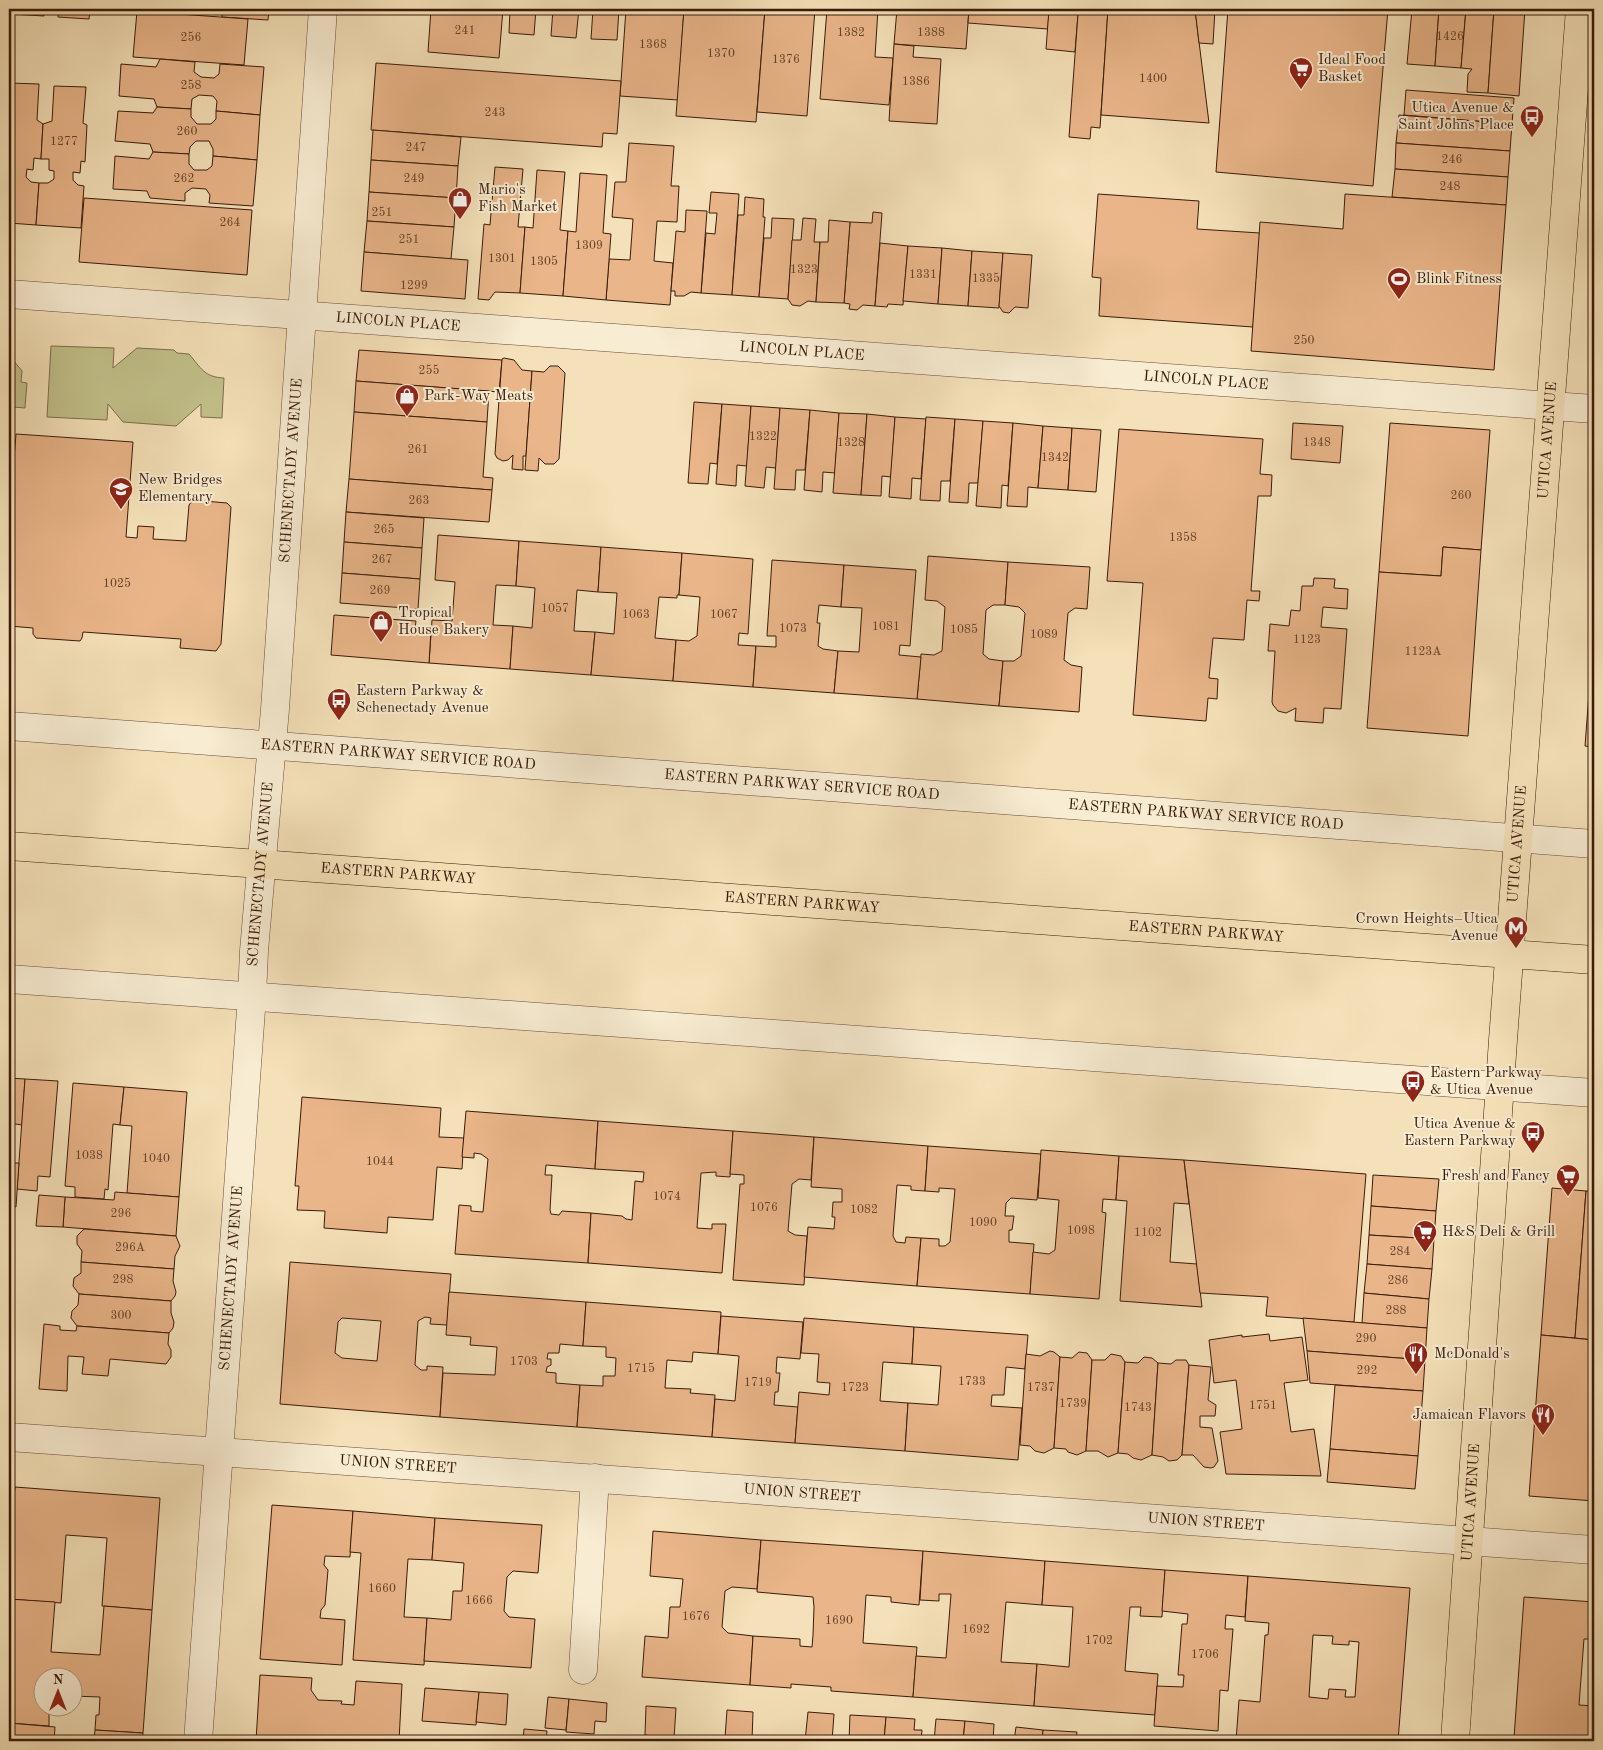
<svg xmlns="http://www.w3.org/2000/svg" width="1603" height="1750" viewBox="0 0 1603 1750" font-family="'Old Standard TT',serif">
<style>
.green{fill:#c2c18b;stroke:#7e6e4a}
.building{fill:#e9b589;stroke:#3a1b0a;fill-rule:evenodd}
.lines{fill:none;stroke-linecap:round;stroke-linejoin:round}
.minor-casing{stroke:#694c36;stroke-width:29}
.major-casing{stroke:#3a1b0a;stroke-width:29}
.minor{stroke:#f8ecd2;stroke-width:28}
.major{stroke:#f5e1b9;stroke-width:28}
.labels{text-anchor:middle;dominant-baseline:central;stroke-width:4;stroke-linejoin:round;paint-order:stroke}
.number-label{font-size:12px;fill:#66422a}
.poi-label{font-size:15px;fill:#3a1b0a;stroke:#f8ecd2;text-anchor:start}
.street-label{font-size:15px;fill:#3a1b0a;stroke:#f8ecd2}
</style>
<rect width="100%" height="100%" fill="#f5e1b9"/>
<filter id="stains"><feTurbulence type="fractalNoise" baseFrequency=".004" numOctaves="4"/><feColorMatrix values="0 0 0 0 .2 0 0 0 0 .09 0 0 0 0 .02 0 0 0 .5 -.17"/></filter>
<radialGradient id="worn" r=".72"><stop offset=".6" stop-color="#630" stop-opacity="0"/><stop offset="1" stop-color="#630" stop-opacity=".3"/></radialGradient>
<g class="green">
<path d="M51,346L114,348L113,368L137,348L174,350L177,353L189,354C201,368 204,377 224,378L222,418L201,417V404L176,426L123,422L108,404L107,420L47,417Z"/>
<path d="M9,355L22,371L21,382L27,383L25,408L13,407V414H9Z"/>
</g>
<g class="building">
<path d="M11,9H44V16L11,14Z"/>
<path d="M58,9H90L89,19L58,17Z"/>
<path d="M162,9H199V15L164,13Z"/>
<path d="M222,9H269L268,20L222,17Z"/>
<path d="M431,9H503L499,58L428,52Z"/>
<path d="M510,9H536L534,35L509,33Z"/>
<path d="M553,9H579L576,38L551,36Z"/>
<path d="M593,9H619L617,40L591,39Z"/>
<path d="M626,9H684L678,100L620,96Z"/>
<path d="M684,9H765L756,122L676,116Z"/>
<path d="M765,9H815L807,116L757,112Z"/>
<path d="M827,9H878L875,57L893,58L889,105L820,99Z"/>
<path d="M897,9L934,11V9H969L966,49L894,44Z"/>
<path d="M969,9H1049L1048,29L968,23Z"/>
<path d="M1049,9H1071V13L1078,14L1075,52L1046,49Z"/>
<path d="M1086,9H1108L1100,128L1091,127L1090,139L1069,137L1078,14H1086Z"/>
<path d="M1108,9H1195L1209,123L1101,115Z"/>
<path d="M1195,9H1215L1213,44L1199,43Z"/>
<path d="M1228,9H1388L1373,186L1216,172Z"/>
<path d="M1412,9H1439L1435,66L1407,64Z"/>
<path d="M1439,9H1466L1461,68L1435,66Z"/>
<path d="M1466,9H1494L1488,93L1467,92L1468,74L1472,69L1461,68Z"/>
<path d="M1494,9H1525L1519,96L1488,93Z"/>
<path d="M137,11L248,19L244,65L133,57Z"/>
<path d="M894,44L914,46L913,57L941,59L937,124L889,121Z"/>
<path d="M160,59L195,62L194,72L201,77L214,78L219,74L220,64L264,67L260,115L216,111L217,101L213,96L199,95L192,99L191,109L157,107L154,99L119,96L121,64L156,67Z"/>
<path d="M376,63L621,81L617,134L603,133L602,147L371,130Z"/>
<path d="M9,83L39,84L37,120L43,124L41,159L34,158L33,170L27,169L26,177L31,182L39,183L36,225L9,223Z"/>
<path d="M54,86L86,87L83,123L87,125L85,162L81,161L80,173L73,172V180L78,185L84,186L81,228L36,225L39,183H48L54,179V171L49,170V159H41L43,124L52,121Z"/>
<path d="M1406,90L1514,98L1512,124L1404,115Z"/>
<path d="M157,107L191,109V117L197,124H211L216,119V111L260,115L257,160L213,156V149L209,141H196L190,147L189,154L153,152L150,144L115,141L118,111L153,113Z"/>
<path d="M1399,115L1512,124L1510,151L1396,143Z"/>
<path d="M373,130L461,137L458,166L371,160Z"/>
<path d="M629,143L674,146L671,186H679L677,222L657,221L654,261L673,263L670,305L606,300L609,259L630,260L633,219L612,217L615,182H626Z"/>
<path d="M1396,143L1510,151L1508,177L1395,169Z"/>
<path d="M153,152L189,154V164L194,170H207L212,166L213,156L257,160L253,206L209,203L210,195L206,189L192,188L185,193V201L150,198L147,191L113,189L115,156L149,159Z"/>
<path d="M371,160L458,166L456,198L369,192Z"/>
<path d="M495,167L523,169L518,227H525L520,293L495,292L489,300L478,299L484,224L490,225Z"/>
<path d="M1395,169L1508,177L1506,205L1392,197Z"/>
<path d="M537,170L565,172L560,230L568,231L563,296L520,293L525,227L533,228Z"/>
<path d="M580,173L607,175L603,233L611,234L606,300L563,296L568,231L576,232Z"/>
<path d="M369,192L456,198L454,227L367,221Z"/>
<path d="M711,192L739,194L732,295L701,293L706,233L715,234L717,213H709Z"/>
<path d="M1098,194L1199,201L1197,229L1260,233L1253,327L1099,316L1101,278L1092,277Z"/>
<path d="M1345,194L1506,205L1494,370L1251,351L1260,222L1343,229Z"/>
<path d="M745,197L764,199L763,217H765L759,297L732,295L738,215H744Z"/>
<path d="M84,198L252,210L247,275L79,262Z"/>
<path d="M686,210L707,211L701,293L691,292L684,296H675V291H671L676,231L685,232Z"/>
<path d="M873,212L882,213L875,306L863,305L857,310L849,309L850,304L844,303L850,222L872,223Z"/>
<path d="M772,218L794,219L788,299L759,297L764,238H771Z"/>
<path d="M803,218L816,219L814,242H820L816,302L808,301L800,306L792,305L788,299L792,240H801Z"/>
<path d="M829,220L850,222L844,303L816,302L820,242H828Z"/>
<path d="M367,221L454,227L451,259L364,252Z"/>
<path d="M880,243L908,246L903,305L888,304L887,307L875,306Z"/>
<path d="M908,246L942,248L938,304L903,301Z"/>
<path d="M942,248L972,251L968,306L938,304Z"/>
<path d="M972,251L1003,253L999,308L968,306Z"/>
<path d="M364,252L468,260L465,299L361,291Z"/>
<path d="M1003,253L1032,255L1028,308L1015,307L1009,313L1003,312L999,306Z"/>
<path d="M359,350L502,360L499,392L356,381Z"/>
<path d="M504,358L514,360L522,370L532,371L526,456H523V470L512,469L513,455L508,460L503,461L497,458L495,454L502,359Z"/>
<path d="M550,366H558L565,373L559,459L554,464H545L539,458L538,471L525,470L532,371L544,372Z"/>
<path d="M356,381L489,391L487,422L354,412Z"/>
<path d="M694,402L722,404L717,464L710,463L708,484L688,483Z"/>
<path d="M722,404L751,406L747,466L737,465L736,486L716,484Z"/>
<path d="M751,406L780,408L776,468L766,467L764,488L745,486Z"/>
<path d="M780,408L810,410L805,470H796L795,490L774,489Z"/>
<path d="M810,410L839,413L835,473L823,472L822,492L804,490Z"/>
<path d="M354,412L487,422L483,477L493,478L492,490L349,479Z"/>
<path d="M839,413L867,414L861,495L833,493Z"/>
<path d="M867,414L895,417L891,477L882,476L881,496L861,495Z"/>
<path d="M895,417L926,419L921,479L912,478L911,499L889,497Z"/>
<path d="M926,417L955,419L950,481H941L940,501L920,500Z"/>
<path d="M955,419L983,421L978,483H969L968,503L949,502Z"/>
<path d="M983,421L1013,423L1008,486L1002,485L1001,508L976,506Z"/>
<path d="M1013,423L1043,426L1038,488L1028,487L1027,507L1007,506Z"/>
<path d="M1293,423L1343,426L1340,463L1291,459Z"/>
<path d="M1390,423L1490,430L1481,550L1443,547L1441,576L1379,572Z"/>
<path d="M1043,426L1072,428L1068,490L1038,488Z"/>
<path d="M1072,428L1101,430L1096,492L1068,490Z"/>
<path d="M1119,429L1263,439L1260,474L1272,475L1271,496H1258L1251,591H1260L1259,601L1247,600L1244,640L1213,638L1209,678L1218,679L1217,699L1208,698L1206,721L1133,715L1143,583L1107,581Z"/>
<path d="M16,434L133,442L126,537L137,538L138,526L154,527L153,539L186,541L189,505L193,500L227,503L231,507L221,644L216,651L180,648L181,639L83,632L82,638L80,641L36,638L33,634V628L9,626V522Z"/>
<path d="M349,479L492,490L489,522L346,512Z"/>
<path d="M346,512L424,518L422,548L344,542Z"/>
<path d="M438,535L519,541L516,586L496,585L493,625L513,626L510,669L429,663L432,620L452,621L455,582L435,580Z"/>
<path d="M519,541L601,547L598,592L577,590L574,631L595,632L591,675L510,669L513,626L532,628L535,588L516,586Z"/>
<path d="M344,542L422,548L420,579L342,573Z"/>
<path d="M601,547L682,553L679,595H677V598L659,597L655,638L676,640L673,681L591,675L595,632L614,634L617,593L598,592Z"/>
<path d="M1443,547L1481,550L1468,736L1367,728L1379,572L1441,576Z"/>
<path d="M682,553L753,559L748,634L739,633L738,645L756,646L753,687L673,681L676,640L689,641L697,636L700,597L679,595Z"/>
<path d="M928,556L1008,562L1005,605H993L986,610L983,654L989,659L1003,661L999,706L917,699L921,654L934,655L942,651L945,607L937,601L925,600Z"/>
<path d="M772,560L844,565L841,607L819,605L817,623H820L818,646L823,649L838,651L834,693L753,687L756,646L776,647V636H767Z"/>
<path d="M1008,562L1090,567L1087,609L1075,608L1068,613L1064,660L1071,665L1082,667L1079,712L999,706L1003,661H1014L1021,656L1025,613L1019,607L1005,605Z"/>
<path d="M844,565L916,570L910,646L900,645L899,655L921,657L917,699L834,693L838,651L859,652L862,608L841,607Z"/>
<path d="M342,573L420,579L418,609L340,603Z"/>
<path d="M1314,578L1335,579L1334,588L1348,589L1347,609L1323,607L1321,627L1347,629L1341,709L1324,708L1323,723L1295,721L1296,708L1286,713L1278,711L1273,705L1272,702L1275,651H1268L1270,624L1289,626L1291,610L1300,611L1302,586H1313Z"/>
<path d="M334,615L416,621L415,629L431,630L429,663L331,655Z"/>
<path d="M1594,628V747L1585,746Z"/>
<path d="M9,1078L25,1079L22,1125L9,1123Z"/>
<path d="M25,1079L58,1081L50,1177L38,1176L37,1191L17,1189Z"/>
<path d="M73,1083L124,1087L120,1125L113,1124L108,1190L105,1189L104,1199L75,1197V1187L65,1186Z"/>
<path d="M124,1087L187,1092L179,1197L127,1193L132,1126L120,1125Z"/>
<path d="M302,1097L441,1108L439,1137L464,1138L462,1169L437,1167L433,1220L388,1217L387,1233L324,1228L325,1211L297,1210L299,1186H295Z"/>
<path d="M466,1111L598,1121L595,1169L546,1165L545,1175H552L550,1210L551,1214L559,1215L562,1211L591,1213L588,1263L455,1254L459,1205L471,1206V1211L483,1212L488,1159L481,1154L474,1153V1158L462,1157Z"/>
<path d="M598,1121L733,1131L730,1177L716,1176V1172L701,1173L697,1228L712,1229V1224H726L722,1273L588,1263L591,1213L622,1216L626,1219L632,1220L635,1181L643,1182L644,1172L595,1169Z"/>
<path d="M733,1131L814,1137L811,1180L799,1179L792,1184L788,1231L795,1235L807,1236L804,1285L733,1280L740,1184H744V1175L730,1174Z"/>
<path d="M814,1137L928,1146L925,1191L911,1190V1186L897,1185L893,1236L896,1242L905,1243L906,1237L921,1238L917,1286L804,1277L808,1227L834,1229L835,1217H832L833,1202H842V1189L811,1187Z"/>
<path d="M928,1146L1041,1154L1037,1200L1011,1198L1006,1203L1005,1216H1014L1012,1230H1009V1242L1034,1244L1030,1294L917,1286L921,1238L939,1239V1246H945L950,1242L955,1189L939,1188V1192L925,1191Z"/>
<path d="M1041,1150L1119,1156L1116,1200L1103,1199L1102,1212L1106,1213L1099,1299L1030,1294L1033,1252L1049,1254L1055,1250L1059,1200L1038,1198Z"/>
<path d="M1119,1156L1184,1160L1189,1204L1174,1203L1170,1262L1197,1264L1202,1307L1120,1301L1127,1201L1116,1200Z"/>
<path d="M1184,1160L1366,1174L1354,1322L1266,1316L1268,1297L1200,1293Z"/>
<path d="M9,1163H19L16,1207L9,1206Z"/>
<path d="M1373,1175L1439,1179L1436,1211L1371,1206Z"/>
<path d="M1552,1188L1586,1191L1575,1338L1541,1335Z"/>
<path d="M1586,1191H1594V1340L1575,1338Z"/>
<path d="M115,1192L179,1197L176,1236L63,1227L65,1197L114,1200Z"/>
<path d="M39,1195L65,1197L63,1227L36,1226Z"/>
<path d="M1371,1206L1436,1211L1434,1239L1369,1235Z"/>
<path d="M84,1229L176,1236L180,1246L175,1256L174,1269L81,1262L82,1251L77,1244V1236Z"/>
<path d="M1369,1235L1434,1239L1432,1269L1367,1264Z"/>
<path d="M81,1262L174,1269L173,1281L176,1292L175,1296L171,1301L79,1294L73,1286L74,1278L81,1273Z"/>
<path d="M290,1262L451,1274L447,1325L430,1324L431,1318L425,1317L418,1321L415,1365L421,1370H427V1366L443,1367L440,1417L280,1404ZM342,1318L381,1321L377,1361L342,1358L335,1353L338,1322Z"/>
<path d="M1367,1264L1432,1269L1429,1299L1364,1293Z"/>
<path d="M449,1292L586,1302L583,1346L560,1344L559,1353H548L547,1359H551V1365L547,1367L546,1372L556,1373V1383L580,1385L577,1427L440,1417L443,1373L495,1375L497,1347L470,1345L471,1337L446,1335Z"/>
<path d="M1364,1293L1429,1299L1427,1328L1362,1323Z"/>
<path d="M79,1294L171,1301V1313L174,1322L173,1328L169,1333L77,1326L71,1318L72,1311L78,1305Z"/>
<path d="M586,1302L721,1312L718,1354L693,1352L692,1362L667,1360L665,1388L691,1389L690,1393L715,1395L712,1437L577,1427L580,1385L603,1386V1376H615L616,1358L606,1357V1347L583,1346Z"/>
<path d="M721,1316L803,1322L800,1359L777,1357L776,1373H780L778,1392H775L774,1405L798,1407L795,1443L712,1437L715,1399L735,1401L739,1356L718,1354Z"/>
<path d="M804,1318L914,1327L912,1364L883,1362L880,1401L908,1403L905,1451L795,1443L799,1392L829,1395L830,1383L817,1382L819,1354L801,1353Z"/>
<path d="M1303,1318L1427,1328L1425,1360L1307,1351Z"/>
<path d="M44,1324L60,1326V1330L76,1331L77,1326L169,1333L168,1344L171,1350V1357L166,1364L110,1359L108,1376L82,1374L84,1357L68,1356L67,1391L39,1389Z"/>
<path d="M914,1327L1028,1335L1025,1369L1006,1367L1004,1395H992L991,1406L1022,1408L1018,1460L905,1451L908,1403L938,1405L941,1366L912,1364Z"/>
<path d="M1269,1334L1270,1341L1302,1337L1308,1380L1284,1383L1291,1432L1314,1429L1321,1476L1226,1474L1220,1432L1242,1429L1236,1380L1214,1383L1209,1340L1242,1335V1337Z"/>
<path d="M1541,1335L1594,1340V1501L1529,1496Z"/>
<path d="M1050,1351L1054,1352L1060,1357L1054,1448L1044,1453L1035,1451L1030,1446L1020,1445L1026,1354L1040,1356Z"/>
<path d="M1307,1351L1425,1360L1423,1391L1310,1383Z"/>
<path d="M1079,1352L1087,1353L1092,1360L1086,1451L1077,1455L1068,1452L1066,1449L1054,1448L1060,1357L1072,1358Z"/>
<path d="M1111,1354L1121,1356L1125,1362L1118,1453L1108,1457L1098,1451H1086L1092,1360H1105Z"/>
<path d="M1144,1357L1152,1358L1158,1363L1152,1455L1141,1460L1133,1458L1128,1454L1118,1453L1125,1362L1138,1363Z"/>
<path d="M1176,1360H1186L1189,1365L1182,1455L1177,1460L1169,1461L1163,1457L1152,1455L1158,1363L1171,1364Z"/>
<path d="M1189,1365L1211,1367L1208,1400L1216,1405L1215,1416H1200V1427L1212,1428L1218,1461L1214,1467L1211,1468L1204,1467L1193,1455H1182Z"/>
<path d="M1335,1385L1423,1391L1418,1456L1330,1449Z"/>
<path d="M1330,1449L1418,1456L1415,1489L1327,1482Z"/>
<path d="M15,1487L160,1498L152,1610L102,1606L107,1538L66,1535L61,1603L9,1599L11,1563L9,1562Z"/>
<path d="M272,1505L353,1511L350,1557L325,1556L324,1565L328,1570L325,1605L321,1610L320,1618L345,1620L342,1665L260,1659Z"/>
<path d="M353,1511L435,1518L432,1560L408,1559L404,1617L427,1618L424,1665L353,1660L361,1553L350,1552Z"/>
<path d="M435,1518L542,1525L538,1573L513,1571L507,1577L504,1611L509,1617L535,1619L531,1668L424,1661L427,1618L451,1620L453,1591H462L464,1563L432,1560Z"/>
<path d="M653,1531L761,1540L757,1589L732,1587L725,1591L722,1627L728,1633L753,1636L750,1685L642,1677L645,1636L668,1638L670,1607H680L683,1579L650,1576Z"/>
<path d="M761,1540L923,1551L919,1605L891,1602V1597L866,1595L863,1643L917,1647L913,1697L831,1691V1687L791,1684V1688L750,1685L753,1636L800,1639V1646L812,1647L813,1635L814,1607L813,1597L757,1592Z"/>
<path d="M923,1551L1045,1561L1042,1605L1006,1602L1001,1662L1037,1664L1034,1706L913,1697L916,1656L946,1658L951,1594H939V1601L920,1600Z"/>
<path d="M1045,1561L1165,1570L1162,1617L1140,1616L1141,1607H1130L1125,1671L1158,1674L1155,1715L1034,1706L1037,1664L1069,1667L1073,1607L1042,1605Z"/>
<path d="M1165,1570L1248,1576L1245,1617L1226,1615L1225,1629H1233L1228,1691L1220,1690L1218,1731L1154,1726L1157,1686L1183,1687L1184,1675H1178L1182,1624H1187L1188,1614L1162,1611Z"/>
<path d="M1248,1576L1410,1588L1398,1741H1236L1239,1700L1260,1702L1265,1635H1268L1269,1623L1245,1621ZM1313,1635L1333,1636L1332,1644L1349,1645V1641L1359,1642L1355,1697H1345L1346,1690L1329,1689L1328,1699L1309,1697Z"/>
<path d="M1524,1597L1594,1602V1639H1584L1579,1705L1594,1706V1741H1558L1514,1738Z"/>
<path d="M9,1599L55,1602L51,1652L100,1655L104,1606L152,1610L143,1733L95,1730L96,1715H99L100,1697L72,1696V1678H42V1708H47L46,1712H49V1726L9,1723Z"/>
<path d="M260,1675L312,1678L311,1690L318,1700L342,1701L341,1704L354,1705L356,1681L402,1684L399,1741H256Z"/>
<path d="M425,1688L479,1692L476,1725L422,1721Z"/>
<path d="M479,1692L508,1694L506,1725L476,1722Z"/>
<path d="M548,1697L569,1699L566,1730L545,1728Z"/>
<path d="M569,1699L607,1703L606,1722L595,1721L594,1734L566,1732Z"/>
<path d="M646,1706L676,1708L674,1738L645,1735Z"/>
<path d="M727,1710L753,1712L752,1740L725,1738Z"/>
<path d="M808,1712L834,1714L832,1741H805Z"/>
<path d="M850,1715L886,1717L884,1741H849Z"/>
<path d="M886,1717L915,1719L914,1730H922L921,1741H884Z"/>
<path d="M936,1719L965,1721L963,1741H934Z"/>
<path d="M965,1721L994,1724L993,1741H963Z"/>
<path d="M9,1723L55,1727L54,1741H9Z"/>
<path d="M1016,1727L1043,1730L1042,1741H1014Z"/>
<path d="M524,1729L547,1731L546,1741H523Z"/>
<path d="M95,1730L143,1733L142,1741H94Z"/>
<path d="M1043,1730L1077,1732L1076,1741H1042Z"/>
</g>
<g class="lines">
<g class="minor-casing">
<g id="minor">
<path id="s1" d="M9,294L1594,409"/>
<path id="s2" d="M9,726L1594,844"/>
<path d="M9,979L1594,1093"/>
<path id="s3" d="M9,1437L1594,1550"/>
<path d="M583,1670L595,1478"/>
<path id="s4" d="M198,1741L252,996L254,951L275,709L323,9"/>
</g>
</g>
<g class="major-casing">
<g id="major">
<path id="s5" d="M9,846L1594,960"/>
<path id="s6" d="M1455,1741L1503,1040L1580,9"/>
</g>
</g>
<use href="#minor" class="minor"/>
<use href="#major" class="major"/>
</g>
<defs>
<g id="supermarket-pin" transform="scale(1.25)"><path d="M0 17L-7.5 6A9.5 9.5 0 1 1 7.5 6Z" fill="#8f2418" stroke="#f8ecd2"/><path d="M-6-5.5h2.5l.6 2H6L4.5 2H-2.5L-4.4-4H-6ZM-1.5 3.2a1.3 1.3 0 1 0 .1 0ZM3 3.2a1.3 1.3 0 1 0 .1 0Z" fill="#fff"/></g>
<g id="bus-pin" transform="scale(1.25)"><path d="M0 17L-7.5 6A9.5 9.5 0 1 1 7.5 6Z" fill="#8f2418" stroke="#f8ecd2"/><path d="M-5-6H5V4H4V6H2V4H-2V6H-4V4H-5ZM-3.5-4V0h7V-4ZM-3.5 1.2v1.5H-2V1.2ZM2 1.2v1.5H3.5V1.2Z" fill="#fff"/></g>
<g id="shop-pin" transform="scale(1.25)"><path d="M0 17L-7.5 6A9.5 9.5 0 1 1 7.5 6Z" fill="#8f2418" stroke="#f8ecd2"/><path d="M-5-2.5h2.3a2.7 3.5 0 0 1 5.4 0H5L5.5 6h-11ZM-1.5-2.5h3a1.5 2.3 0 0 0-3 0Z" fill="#fff"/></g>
<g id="stadium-pin" transform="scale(1.25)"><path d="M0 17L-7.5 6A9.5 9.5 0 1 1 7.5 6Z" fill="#8f2418" stroke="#f8ecd2"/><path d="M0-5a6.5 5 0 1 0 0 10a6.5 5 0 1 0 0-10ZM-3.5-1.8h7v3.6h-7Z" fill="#fff"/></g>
<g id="school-pin" transform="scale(1.25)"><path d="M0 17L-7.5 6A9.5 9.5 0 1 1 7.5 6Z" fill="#8f2418" stroke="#f8ecd2"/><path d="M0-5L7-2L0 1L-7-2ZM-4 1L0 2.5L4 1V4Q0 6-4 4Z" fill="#fff"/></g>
<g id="metro-pin" transform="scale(1.25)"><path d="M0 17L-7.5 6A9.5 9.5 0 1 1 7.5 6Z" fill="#8f2418" stroke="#f8ecd2"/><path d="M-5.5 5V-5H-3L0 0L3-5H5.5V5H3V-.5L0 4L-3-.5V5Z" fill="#fff"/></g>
<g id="restaurant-pin" transform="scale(1.25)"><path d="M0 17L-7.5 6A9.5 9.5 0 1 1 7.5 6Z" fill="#8f2418" stroke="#f8ecd2"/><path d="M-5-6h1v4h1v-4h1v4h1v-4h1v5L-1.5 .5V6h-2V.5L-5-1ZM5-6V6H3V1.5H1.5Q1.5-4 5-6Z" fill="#fff"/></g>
</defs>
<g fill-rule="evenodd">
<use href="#supermarket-pin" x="1301" y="69"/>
<use href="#bus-pin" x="1532" y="117"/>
<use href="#shop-pin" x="460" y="199"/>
<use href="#stadium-pin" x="1399" y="279"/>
<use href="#shop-pin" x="407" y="396"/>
<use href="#school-pin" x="121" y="489"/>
<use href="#shop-pin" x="381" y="622"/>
<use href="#bus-pin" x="339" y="700"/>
<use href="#metro-pin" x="1516" y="928"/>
<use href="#bus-pin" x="1413" y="1082"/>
<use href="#bus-pin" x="1533" y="1133"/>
<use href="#supermarket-pin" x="1568" y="1176"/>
<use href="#supermarket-pin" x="1425" y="1232"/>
<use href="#restaurant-pin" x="1416" y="1354"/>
<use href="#restaurant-pin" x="1543" y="1415"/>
</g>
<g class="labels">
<g class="number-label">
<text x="465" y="31">241</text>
<text x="851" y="33">1382</text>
<text x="931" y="33">1388</text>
<text x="1450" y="37">1426</text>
<text x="191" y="38">256</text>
<text x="653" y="45">1368</text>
<text x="721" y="54">1370</text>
<text x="786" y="60">1376</text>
<text x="1153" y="79">1400</text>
<text x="916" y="82">1386</text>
<text x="191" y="86">258</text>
<text x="495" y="113">243</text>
<text x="187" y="132">260</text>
<text x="64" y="142">1277</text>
<text x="416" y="148">247</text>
<text x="1452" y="160">246</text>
<text x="184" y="179">262</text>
<text x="414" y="179">249</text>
<text x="1450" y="187">248</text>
<text x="382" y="213">251</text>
<text x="230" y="223">264</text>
<text x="409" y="240">251</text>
<text x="589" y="246">1309</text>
<text x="502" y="259">1301</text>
<text x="544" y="262">1305</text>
<text x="804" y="270">1323</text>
<text x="923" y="275">1331</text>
<text x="986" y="279">1335</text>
<text x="414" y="286">1299</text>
<text x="1304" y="341">250</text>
<text x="429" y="371">255</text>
<text x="763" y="437">1322</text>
<text x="851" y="443">1328</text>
<text x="1317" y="443">1348</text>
<text x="418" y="450">261</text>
<text x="1055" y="458">1342</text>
<text x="1461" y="496">260</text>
<text x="419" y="501">263</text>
<text x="384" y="530">265</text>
<text x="1183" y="538">1358</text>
<text x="382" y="560">267</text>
<text x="117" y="584">1025</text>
<text x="380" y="591">269</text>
<text x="555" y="609">1057</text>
<text x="636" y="615">1063</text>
<text x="724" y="615">1067</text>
<text x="886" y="627">1081</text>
<text x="793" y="629">1073</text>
<text x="964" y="630">1085</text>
<text x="1044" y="635">1089</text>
<text x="1307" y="640">1123</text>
<text x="1423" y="652">1123A</text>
<text x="89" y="1156">1038</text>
<text x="156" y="1159">1040</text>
<text x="380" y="1162">1044</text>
<text x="667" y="1197">1074</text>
<text x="764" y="1208">1076</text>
<text x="864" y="1210">1082</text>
<text x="121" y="1214">296</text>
<text x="983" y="1223">1090</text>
<text x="1081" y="1231">1098</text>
<text x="1148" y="1233">1102</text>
<text x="130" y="1248">296A</text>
<text x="1400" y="1252">284</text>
<text x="123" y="1280">298</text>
<text x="1398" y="1281">286</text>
<text x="1396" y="1311">288</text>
<text x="121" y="1316">300</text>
<text x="1366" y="1339">290</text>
<text x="524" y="1362">1703</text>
<text x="641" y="1369">1715</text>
<text x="1367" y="1371">292</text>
<text x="972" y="1382">1733</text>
<text x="758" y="1383">1719</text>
<text x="855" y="1388">1723</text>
<text x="1041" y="1388">1737</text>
<text x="1073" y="1404">1739</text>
<text x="1263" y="1406">1751</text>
<text x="1138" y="1408">1743</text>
<text x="382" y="1589">1660</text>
<text x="479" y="1601">1666</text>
<text x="696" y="1617">1676</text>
<text x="839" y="1621">1690</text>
<text x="976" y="1630">1692</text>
<text x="1099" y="1641">1702</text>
<text x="1205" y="1655">1706</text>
</g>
<g class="poi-label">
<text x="1318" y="60">Ideal Food<tspan x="1318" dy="17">Basket</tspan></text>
<text x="1514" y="108" text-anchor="end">Utica Avenue &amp;<tspan x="1514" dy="17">Saint Johns Place</tspan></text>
<text x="478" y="190">Mario's<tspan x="478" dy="17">Fish Market</tspan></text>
<text x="1416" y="279">Blink Fitness</text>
<text x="424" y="396">Park-Way Meats</text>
<text x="138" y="480">New Bridges<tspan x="138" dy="17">Elementary</tspan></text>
<text x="398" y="613">Tropical<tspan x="398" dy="17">House Bakery</tspan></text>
<text x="356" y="691">Eastern Parkway &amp;<tspan x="356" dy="17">Schenectady Avenue</tspan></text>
<text x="1498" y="919" text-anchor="end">Crown Heights–Utica<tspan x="1498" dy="17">Avenue</tspan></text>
<text x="1430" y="1073">Eastern Parkway<tspan x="1430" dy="17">&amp; Utica Avenue</tspan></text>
<text x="1516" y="1124" text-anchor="end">Utica Avenue &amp;<tspan x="1516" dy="17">Eastern Parkway</tspan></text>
<text x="1550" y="1176" text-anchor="end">Fresh and Fancy</text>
<text x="1442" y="1232">H&amp;S Deli &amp; Grill</text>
<text x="1434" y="1354">McDonald's</text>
<text x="1526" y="1415" text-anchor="end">Jamaican Flavors</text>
</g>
<g class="street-label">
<text stroke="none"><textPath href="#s1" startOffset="390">LINCOLN PLACE</textPath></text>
<text stroke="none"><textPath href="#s1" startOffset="795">LINCOLN PLACE</textPath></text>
<text stroke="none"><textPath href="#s1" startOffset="1200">LINCOLN PLACE</textPath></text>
<text stroke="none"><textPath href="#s6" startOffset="1304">UTICA AVENUE</textPath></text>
<text stroke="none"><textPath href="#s4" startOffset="1274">SCHENECTADY AVENUE</textPath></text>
<text stroke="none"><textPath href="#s2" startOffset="390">EASTERN PARKWAY SERVICE ROAD</textPath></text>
<text stroke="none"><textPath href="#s2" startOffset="795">EASTERN PARKWAY SERVICE ROAD</textPath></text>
<text stroke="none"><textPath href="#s2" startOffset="1200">EASTERN PARKWAY SERVICE ROAD</textPath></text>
<text stroke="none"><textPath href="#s6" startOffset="899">UTICA AVENUE</textPath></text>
<text stroke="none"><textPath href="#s5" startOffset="390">EASTERN PARKWAY</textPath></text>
<text stroke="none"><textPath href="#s4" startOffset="869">SCHENECTADY AVENUE</textPath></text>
<text stroke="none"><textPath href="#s5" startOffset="795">EASTERN PARKWAY</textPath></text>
<text stroke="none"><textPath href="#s5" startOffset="1200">EASTERN PARKWAY</textPath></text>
<text stroke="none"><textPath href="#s4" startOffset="464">SCHENECTADY AVENUE</textPath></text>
<text stroke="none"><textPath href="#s3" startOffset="390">UNION STREET</textPath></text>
<text stroke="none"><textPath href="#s3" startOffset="795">UNION STREET</textPath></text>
<text stroke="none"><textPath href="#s6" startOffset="239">UTICA AVENUE</textPath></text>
<text stroke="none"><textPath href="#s3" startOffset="1200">UNION STREET</textPath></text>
</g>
</g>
<rect width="1603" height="1750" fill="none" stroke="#f5e1b9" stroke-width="30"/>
<rect x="10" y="10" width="1583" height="1730" fill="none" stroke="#3a1b0a" stroke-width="2.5"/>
<rect x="15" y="15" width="1573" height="1720" fill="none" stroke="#3a1b0a"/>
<g transform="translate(58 1692)"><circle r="24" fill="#f8ecd2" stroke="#ac9882"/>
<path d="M0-4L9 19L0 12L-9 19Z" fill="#8f2418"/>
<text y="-8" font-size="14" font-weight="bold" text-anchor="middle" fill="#3a1b0a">N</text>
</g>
<rect width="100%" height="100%" filter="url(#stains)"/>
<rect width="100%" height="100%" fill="url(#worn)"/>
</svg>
